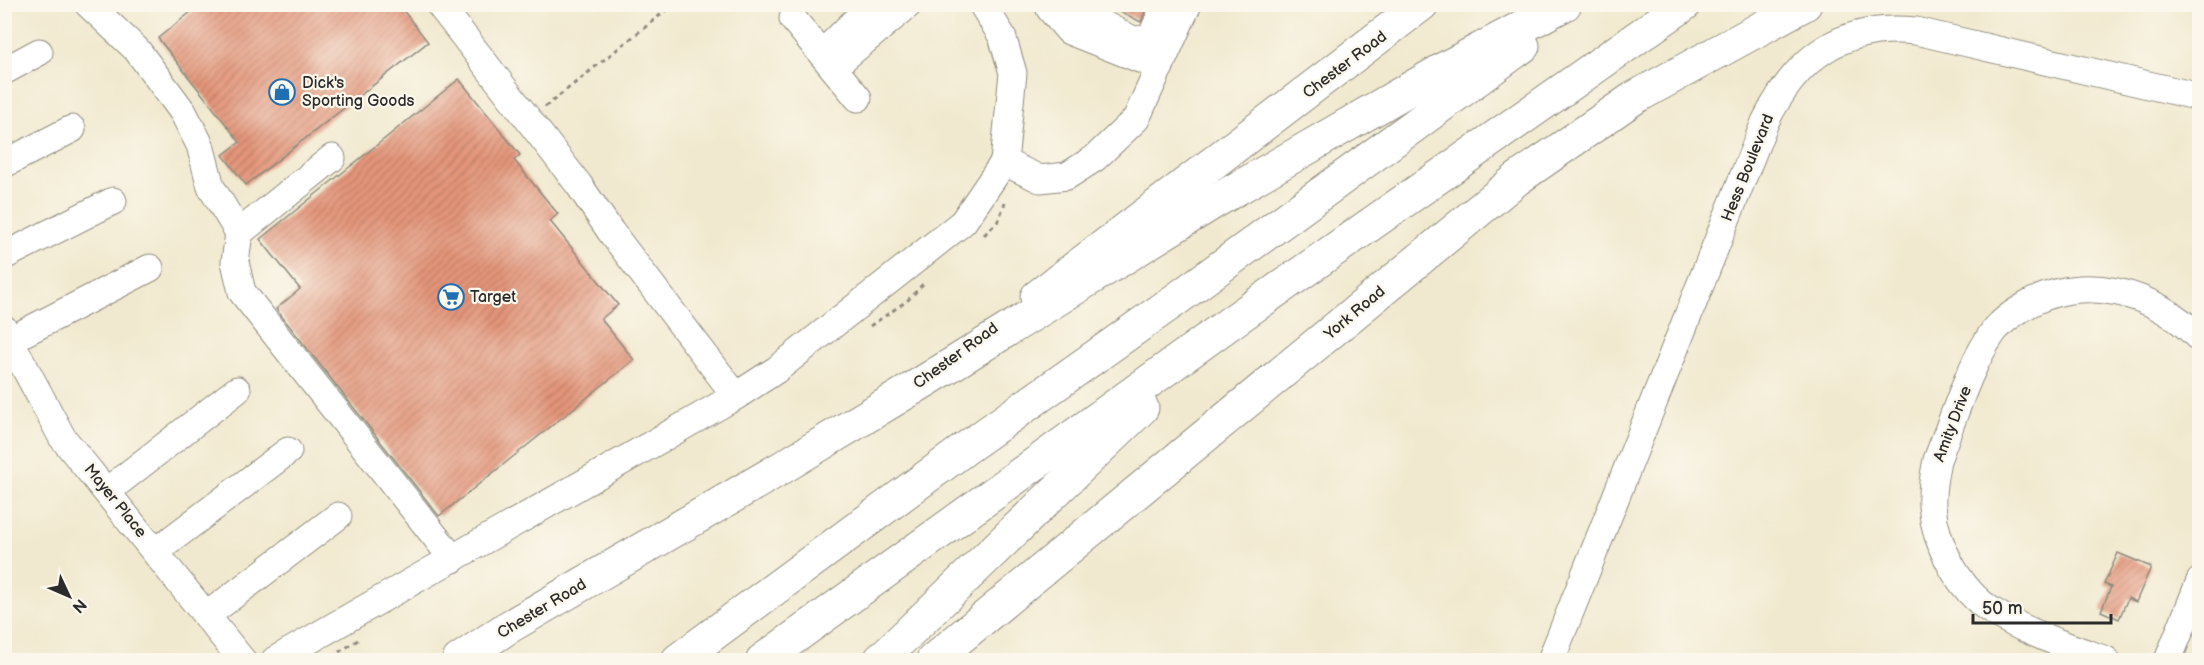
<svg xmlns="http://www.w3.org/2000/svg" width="2204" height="665" viewBox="0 0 2204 665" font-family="'Balsamiq Sans',sans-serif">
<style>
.building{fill:url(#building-hatch)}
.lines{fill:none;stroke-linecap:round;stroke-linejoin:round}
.minor-casing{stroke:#8e8a7d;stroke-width:29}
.major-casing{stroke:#8e8a7d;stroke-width:35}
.highway-casing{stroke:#8e8a7d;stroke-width:35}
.path{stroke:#8e8a7d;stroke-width:3;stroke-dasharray:4.5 4.5;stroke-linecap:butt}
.minor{stroke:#fff;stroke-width:27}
.major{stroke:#fff;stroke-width:33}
.highway{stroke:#fff;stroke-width:33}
.labels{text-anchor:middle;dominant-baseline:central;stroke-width:4.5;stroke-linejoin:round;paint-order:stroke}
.street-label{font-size:16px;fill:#2b2b2b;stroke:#fbf7ec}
.poi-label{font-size:16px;fill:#2b2b2b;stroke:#fbf7ec;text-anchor:start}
</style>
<defs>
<pattern id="building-hatch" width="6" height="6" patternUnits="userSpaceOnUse" patternTransform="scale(1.5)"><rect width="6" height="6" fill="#e49579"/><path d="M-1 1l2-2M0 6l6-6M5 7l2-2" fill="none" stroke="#b97a63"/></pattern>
</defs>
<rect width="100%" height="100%" fill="#fbf7ec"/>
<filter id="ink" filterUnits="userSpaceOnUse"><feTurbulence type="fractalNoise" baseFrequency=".0167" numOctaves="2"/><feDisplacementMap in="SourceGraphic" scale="12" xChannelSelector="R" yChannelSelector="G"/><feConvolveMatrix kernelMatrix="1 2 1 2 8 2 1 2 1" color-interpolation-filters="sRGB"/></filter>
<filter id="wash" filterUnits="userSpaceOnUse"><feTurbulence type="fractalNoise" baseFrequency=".008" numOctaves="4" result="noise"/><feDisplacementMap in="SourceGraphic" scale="24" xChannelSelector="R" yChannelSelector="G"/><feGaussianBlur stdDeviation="1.35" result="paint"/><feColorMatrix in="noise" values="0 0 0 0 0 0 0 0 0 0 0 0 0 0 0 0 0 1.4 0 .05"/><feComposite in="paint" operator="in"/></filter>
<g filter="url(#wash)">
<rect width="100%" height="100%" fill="#f1e9cf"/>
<g id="blocks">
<g class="building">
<path d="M201,4H398L428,42L246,185L223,155L240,142L158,38Z"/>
<path d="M1105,4H1148L1141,22Z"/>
<path d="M459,79L520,155L514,160L558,214L550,221L618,305L601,319L634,360L439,516L276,309L300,289L260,239Z"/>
<path d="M2118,553L2151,567L2136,602L2128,598L2119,619L2101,611L2111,587L2104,584Z"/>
</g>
</g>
</g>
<g filter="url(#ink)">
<use href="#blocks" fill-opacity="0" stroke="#8e8a7d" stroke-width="1.5"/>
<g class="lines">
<g class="minor-casing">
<g id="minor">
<path d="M88,4L137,50L183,112L200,145L211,187L239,233L332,158"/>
<path d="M439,4L579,185L611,232L736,396"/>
<path d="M1052,4L1050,9L1069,31L1160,67"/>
<path d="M1064,4L1133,40L1150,39L1166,4"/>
<path d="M793,19L858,98"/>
<path d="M822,54L872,4"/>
<path d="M833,67L909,4"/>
<path d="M4,71L39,52"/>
<path d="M1004,162L1040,179L1067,176L1095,158L1136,119L1188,4"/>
<path d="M4,164L72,129"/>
<path d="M239,233L235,262L242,292L453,559"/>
<path d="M4,256L113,201"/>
<path d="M4,329L62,437L242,660"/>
<path d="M10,340L150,268"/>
<path d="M107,491L237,390"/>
<path d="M156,551L288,451"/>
<path d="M206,616L338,516"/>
<path d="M275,660L736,396L776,370L963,222L1004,162L1013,73L1002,36L982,4"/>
<path d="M1551,660L1765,122C1797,57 1841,24 1916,31L2200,97"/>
<path d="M2106,660C2067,646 2027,633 1992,611C1959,590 1935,544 1932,506C1931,490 1934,475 1937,460C1953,420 1969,365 1994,331C2002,321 2012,314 2022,308C2081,271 2154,291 2200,339"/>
<path d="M2168,660L2200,581"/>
</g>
</g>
<g class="major-casing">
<g id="major">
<path d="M1037,297L1422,4"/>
<path d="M933,660L1517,179L1634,98L1805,4"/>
</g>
</g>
<g class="highway-casing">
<g id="highway">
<path d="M459,660L507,628L783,467L925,381L1214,202L1449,66L1565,4"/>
<path d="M678,660L966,448L1174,301L1523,46"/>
<path d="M763,660L1230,323L1685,4"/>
<path d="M880,660L1142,408"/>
</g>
</g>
<g class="path">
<path d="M545,107L674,4"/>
<path d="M984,235L998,221L1005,203"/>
<path d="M870,326L907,301L923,284"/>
<path d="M339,652L361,638"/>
</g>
<use href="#minor" class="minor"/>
<use href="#major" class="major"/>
<use href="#highway" class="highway"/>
</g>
</g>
<defs>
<g id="shop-ring" transform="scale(1.35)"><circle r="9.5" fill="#fbf7ec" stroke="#1f6fb2" stroke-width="1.5"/><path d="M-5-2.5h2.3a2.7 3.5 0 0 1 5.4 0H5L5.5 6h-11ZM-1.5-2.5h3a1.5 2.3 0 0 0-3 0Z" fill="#1f6fb2"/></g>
<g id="supermarket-ring" transform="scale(1.35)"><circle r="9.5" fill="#fbf7ec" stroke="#1f6fb2" stroke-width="1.5"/><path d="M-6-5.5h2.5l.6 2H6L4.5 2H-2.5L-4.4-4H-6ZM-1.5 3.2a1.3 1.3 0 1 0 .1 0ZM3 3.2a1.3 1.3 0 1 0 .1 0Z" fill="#1f6fb2"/></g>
</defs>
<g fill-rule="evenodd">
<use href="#shop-ring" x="282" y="92"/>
<use href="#supermarket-ring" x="451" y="297"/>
</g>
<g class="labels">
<g class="street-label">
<text transform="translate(1345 65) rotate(-37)">Chester Road</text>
<text transform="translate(1748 168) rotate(-68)">Hess Boulevard</text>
<text transform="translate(1355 313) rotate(-40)">York Road</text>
<text transform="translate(956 356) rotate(-36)">Chester Road</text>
<text transform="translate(1953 424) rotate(-69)">Amity Drive</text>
<text transform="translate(115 501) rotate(51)">Mayer Place</text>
<text transform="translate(542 609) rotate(-31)">Chester Road</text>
</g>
<g class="poi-label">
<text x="302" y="83">Dick's<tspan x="302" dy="18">Sporting Goods</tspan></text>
<text x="470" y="297">Target</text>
</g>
</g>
<rect width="2204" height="665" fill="none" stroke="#fbf7ec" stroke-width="24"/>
<g transform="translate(69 596) rotate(134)" stroke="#fbf7ec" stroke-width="4.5" paint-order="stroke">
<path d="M0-4.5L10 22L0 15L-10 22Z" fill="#2b2b2b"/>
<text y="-9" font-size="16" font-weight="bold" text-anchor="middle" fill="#2b2b2b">N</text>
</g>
<path d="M1973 614v9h138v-9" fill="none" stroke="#2b2b2b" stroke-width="3"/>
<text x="1982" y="614" font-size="18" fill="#2b2b2b" stroke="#fbf7ec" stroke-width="4.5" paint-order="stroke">50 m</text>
</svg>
